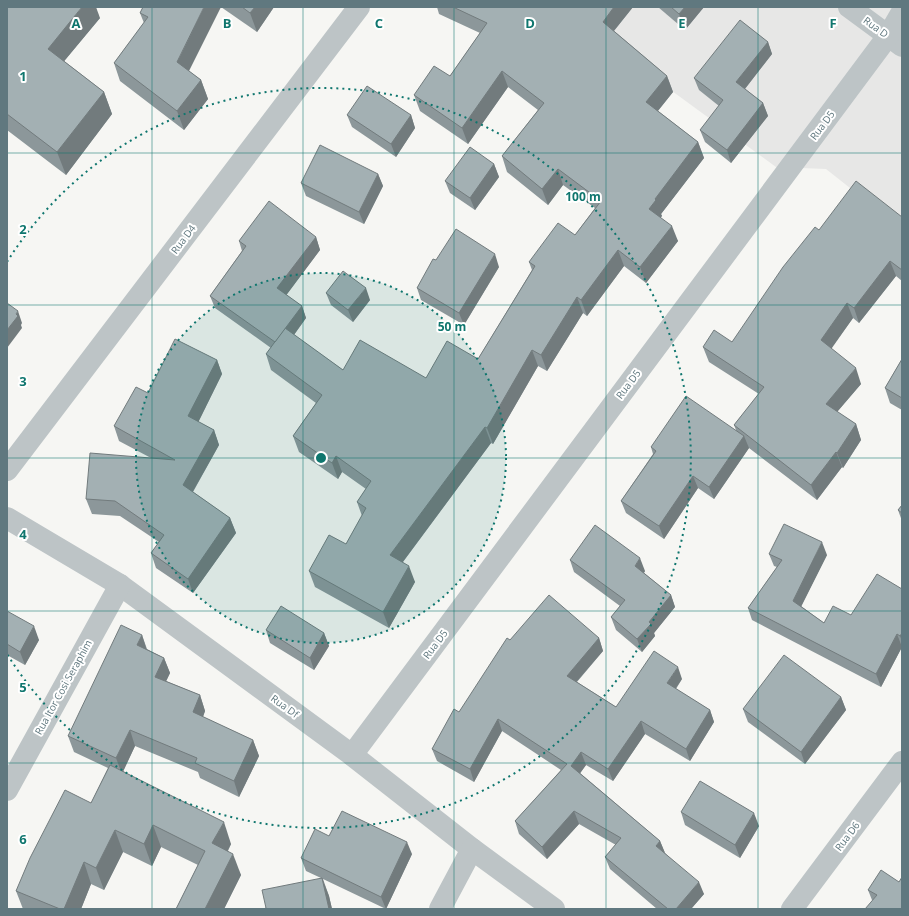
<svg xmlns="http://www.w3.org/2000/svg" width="909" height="916" viewBox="0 0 909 916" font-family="'Open Sans',sans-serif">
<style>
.built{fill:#e7e7e6}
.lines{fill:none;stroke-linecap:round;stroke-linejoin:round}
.minor{stroke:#bdc4c6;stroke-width:22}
.wall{fill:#8c979a}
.shaded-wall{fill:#727b7d}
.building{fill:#a3b0b3;stroke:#727b7d}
.grid{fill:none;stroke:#0f766e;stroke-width:1;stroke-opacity:0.55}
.ring{fill:none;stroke:#0f766e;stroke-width:2;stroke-dasharray:2 4}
.labels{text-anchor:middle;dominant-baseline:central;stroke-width:4;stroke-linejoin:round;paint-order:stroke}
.street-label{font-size:10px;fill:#60787f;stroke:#fff}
.grid-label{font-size:13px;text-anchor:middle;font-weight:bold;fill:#0f766e;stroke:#fff;stroke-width:4;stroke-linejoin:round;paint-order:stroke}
.centre{fill:#0f766e;stroke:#fff;stroke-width:2}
.ring-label{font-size:12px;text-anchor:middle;font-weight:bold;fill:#0f766e;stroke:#fff;stroke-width:4;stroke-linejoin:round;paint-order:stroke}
</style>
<rect width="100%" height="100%" fill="#f6f6f3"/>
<path class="built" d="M557,7H902V229L826,169L776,167Z"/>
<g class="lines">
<g class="minor">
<path d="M849,7L902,46"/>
<path d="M7,470L359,7"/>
<path d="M7,518L120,585L352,755L472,849L554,909"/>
<path d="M352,755L888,36L902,12"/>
<path d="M7,790L120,585"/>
<path d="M440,909L472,849"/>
<path d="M792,909L902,762"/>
</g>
</g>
<g class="wall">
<path d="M7,7L100,18L64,61L104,92L112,114L66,175L7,130Z"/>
<path d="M143,7L189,71L201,80L208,99L184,130L120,81L114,63L144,23L140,13Z"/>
<path d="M221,7H274L257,32Z"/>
<path d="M437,7H633L614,31L667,76L673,92L658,111L698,142L704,158L661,214L662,216L660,217L678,241L646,283L624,266L587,316L583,313L547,371L538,366L493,444L491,443L403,562L415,582L389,628L315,587L309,571L346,544L362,516L357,502L366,489L342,472L338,479L299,452L293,436L316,403L271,370L266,354L271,348L215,308L210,296L242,251L239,241L316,237L320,250L286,295L302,306L306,318L294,335L343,370L426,378L478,359L532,270L529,262L575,235L595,208L563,185L548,205L507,172L502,156L538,110L508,87L468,144L420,111L414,95L450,76L480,33L439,14Z"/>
<path d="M658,7H704L685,30Z"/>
<path d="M768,42L772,54L745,89L763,103L768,116L731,163L705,142L700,130L719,106L699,90L694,78Z"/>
<path d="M347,115H411L415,128L396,157L352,127Z"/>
<path d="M494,164L499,177L475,210L450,193L445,181Z"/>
<path d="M378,174L383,186L364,224L306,196L301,183Z"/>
<path d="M902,217V281L896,276L859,323L853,318L831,348L861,384L837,412L856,424L861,440L843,468L842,467L817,500L749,448L714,499L698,488L664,539L626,513L621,501L653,454L651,447L736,430L734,425L759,394L709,362L703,347L732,342L819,230Z"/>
<path d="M436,260L499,267L464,325L421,300L417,288Z"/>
<path d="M326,293L370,300L353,322L331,305Z"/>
<path d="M902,359V410L890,403L885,388Z"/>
<path d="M217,360L222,374L198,422L214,430L219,445L193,492L230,518L236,533L193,593L156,568L151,553L159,542L120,516L92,514L86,499L151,458L119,441L114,426L148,393Z"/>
<path d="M902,505V521L898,510Z"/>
<path d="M769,554L827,555L801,606L824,623L851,615L902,589V647L881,687L752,620L748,608L777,567L774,566Z"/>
<path d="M570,560L645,571L644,573L671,595L675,607L654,633L655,636L642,652L616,630L611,617L620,606L574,572Z"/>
<path d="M7,611L39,640L25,665L7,655Z"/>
<path d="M266,630L324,633L329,646L314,670L270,643Z"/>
<path d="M142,635L147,649L164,658L170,673L166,681L200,695L205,711L203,717L253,740L259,756L239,797L200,778L198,772L135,746L123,771L231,844L228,851L241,875L224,909H176L198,865L161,847L152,866L123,852L104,890L91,884L81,909H23L16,891L91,803L108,768L74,752L68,736Z"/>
<path d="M599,638L603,651L577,682L616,707L682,679L676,689L710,710L714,722L690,761L645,734L613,781L586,765L580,773L660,841L665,853L704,894L691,909H657L610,869L605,857L616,845L579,824L547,859L519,834L515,821L561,770L502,731L474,782L437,761L432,749L459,712L510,640Z"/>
<path d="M841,697L846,710L805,764L748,722L743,709Z"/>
<path d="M681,812L759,826L740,858L685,825Z"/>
<path d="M329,836L412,854L386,909L323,879L329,896L332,909H263L266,908L321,878L306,871L301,858Z"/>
<path d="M899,882L902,909L872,900L868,890Z"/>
</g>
<g class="shaded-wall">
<path d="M82,7H96L100,18L56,71L48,49Z"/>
<path d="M204,7H221L184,81L177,62Z"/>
<path d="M255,7H274L257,32L250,13Z"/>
<path d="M614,7H633L608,38L603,22Z"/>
<path d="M685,7H704L685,30L679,14Z"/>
<path d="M768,42L772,54L740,95L736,82Z"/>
<path d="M502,71L508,87L468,144L462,128Z"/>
<path d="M667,76L673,92L652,118L646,102Z"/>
<path d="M201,80L208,99L184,130L177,111Z"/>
<path d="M104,92L112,114L66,175L57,152Z"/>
<path d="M763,103L768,116L731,163L727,150Z"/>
<path d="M411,115L415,128L396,157L391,144Z"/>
<path d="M698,142L704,158L661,214L662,216L655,225L649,209L655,199Z"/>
<path d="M494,164L499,177L475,210L470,198Z"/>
<path d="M558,169L563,185L548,205L542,189Z"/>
<path d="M378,174L383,186L364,224L359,212Z"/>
<path d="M672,226L678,241L646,283L640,267Z"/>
<path d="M316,237L320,250L282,301L277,288Z"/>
<path d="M618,250L624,266L587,316L581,300Z"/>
<path d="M495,254L499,267L464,325L459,313Z"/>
<path d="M890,261L896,276L859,323L854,308Z"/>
<path d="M366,288L370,300L353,322L348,310Z"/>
<path d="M577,297L583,313L547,371L541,355Z"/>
<path d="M847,303L853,318L827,355L821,340Z"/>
<path d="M302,306L306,318L280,354L275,342Z"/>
<path d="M18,311L22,323L21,325L22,328L7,348V330Z"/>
<path d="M532,350L538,366L493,444L487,428Z"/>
<path d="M217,360L222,374L194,431L188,416Z"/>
<path d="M856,368L861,384L831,419L826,404Z"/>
<path d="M856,424L861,440L843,468L837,453Z"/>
<path d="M485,427L491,443L396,571L390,555Z"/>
<path d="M214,430L219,445L188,500L183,485Z"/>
<path d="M744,436L749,448L714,499L709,487Z"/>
<path d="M836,452L842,467L817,500L811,485Z"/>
<path d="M336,456L342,472L338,479L332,463Z"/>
<path d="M693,476L698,488L664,539L659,526Z"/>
<path d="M230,518L236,533L193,593L188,579Z"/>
<path d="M822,542L827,555L798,613L793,601Z"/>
<path d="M640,558L645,571L640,578L635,566Z"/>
<path d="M409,566L415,582L389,628L383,612Z"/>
<path d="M671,595L675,607L654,633L655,636L642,652L637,639L649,622Z"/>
<path d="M34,626L39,640L25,665L20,652Z"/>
<path d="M324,633L329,646L314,670L310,658Z"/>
<path d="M902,633V641L900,636Z"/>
<path d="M897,634L902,647L881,687L876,674Z"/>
<path d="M142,635L147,651L137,645Z"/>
<path d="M599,638L603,651L571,688L567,676Z"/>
<path d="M164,658L170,673L161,692L155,677Z"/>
<path d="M678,667L682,679L671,695L667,683Z"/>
<path d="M200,695L205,711L199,727L193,712Z"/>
<path d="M841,697L846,710L805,764L801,752Z"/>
<path d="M710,710L714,722L690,761L686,749Z"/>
<path d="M498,719L502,731L474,782L470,769Z"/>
<path d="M641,721L645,734L613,781L608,769Z"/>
<path d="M130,730L135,746L122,774L116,758Z"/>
<path d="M253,740L259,756L239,797L234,781Z"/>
<path d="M581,752L586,765L576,779L571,766Z"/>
<path d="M574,811L579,824L547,859L542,847Z"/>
<path d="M754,813L759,826L740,858L735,845Z"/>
<path d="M224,822L231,844L220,865L212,843Z"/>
<path d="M153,825L161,847L152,866L144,844Z"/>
<path d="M115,830L123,852L104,890L96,868Z"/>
<path d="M660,841L665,853L656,846Z"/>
<path d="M407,842L412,854L386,909L381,897Z"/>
<path d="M233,854L241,875L224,909H205Z"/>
<path d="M84,862L91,884L81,909H64Z"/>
<path d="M322,878L329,896L332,909H329Z"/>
<path d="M699,882L704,894L691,909H676Z"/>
</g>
<g class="building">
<path d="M7,7H82L48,49L104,92L57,152L7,114Z"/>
<path d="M143,7H204L177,62L201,80L177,111L114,63L148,17L140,13Z"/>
<path d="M242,7H255L250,13Z"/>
<path d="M453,7H614L603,22L667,76L646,102L698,142L655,199L656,200L649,209L672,226L640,267L618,250L581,300L577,297L541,355L532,350L487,428L485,427L390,555L409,566L383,612L309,571L329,535L346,544L366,508L357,502L371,481L336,456L332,463L293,436L322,395L266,354L285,328L343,370L360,340L426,378L447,341L478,359L535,266L529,262L558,223L575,235L601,201L558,169L542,189L502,156L544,103L502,71L462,128L414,95L434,66L450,76L487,23Z"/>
<path d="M671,7H685L679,14Z"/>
<path d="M740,20L768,42L736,82L763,103L727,150L700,130L723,100L694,78Z"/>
<path d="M367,86L411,115L391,144L347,115Z"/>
<path d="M320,145L378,174L359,212L301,183Z"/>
<path d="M470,147L494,164L470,198L445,181Z"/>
<path d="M856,181L902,217V270L890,261L854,308L847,303L821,340L856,368L826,404L856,424L837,453L836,452L811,485L734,425L764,387L703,347L714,330L732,342L783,267L815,227L819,230Z"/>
<path d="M269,201L316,237L277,288L302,306L275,342L210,296L246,246L239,241Z"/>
<path d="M456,229L495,254L459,313L417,288L433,259L436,260Z"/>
<path d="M343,271L366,288L348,310L326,293Z"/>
<path d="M7,303L18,311L16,314L18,316L7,330Z"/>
<path d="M175,339L217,360L188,416L214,430L183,485L230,518L188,579L151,553L164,535L115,501L86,499L90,453L175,460L114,426L136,387L148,393Z"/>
<path d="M902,359V398L885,388Z"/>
<path d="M686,396L744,436L709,487L693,476L659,526L621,501L656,451L651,447Z"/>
<path d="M902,505V513L898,510Z"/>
<path d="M784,524L822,542L793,601L824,623L833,606L851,615L877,574L902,589V633L900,636L897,634L876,674L748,608L782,560L769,554Z"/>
<path d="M595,525L640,558L635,566L671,595L649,622L651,624L637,639L611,617L625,600L570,560Z"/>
<path d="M549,595L599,638L567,676L616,707L654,651L678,667L667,683L710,710L686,749L641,721L608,769L581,752L571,766L660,841L656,846L699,882L676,909H668L605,857L621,838L574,811L542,847L515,821L567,764L498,719L470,769L432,749L454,709L459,712L507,638L510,640Z"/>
<path d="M281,606L324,633L310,658L266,630Z"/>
<path d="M7,611L34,626L20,652L7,644Z"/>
<path d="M121,625L142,635L137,645L164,658L155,677L200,695L193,712L253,740L234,781L195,763L197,758L130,730L116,758L68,736Z"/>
<path d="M784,655L841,697L801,752L743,709Z"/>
<path d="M110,765L224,822L212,843L233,854L205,909H176L205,851L153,825L144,844L115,830L96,868L84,862L64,909H60L16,891L30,858L65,790L91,803Z"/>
<path d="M700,781L754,813L735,845L681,812Z"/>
<path d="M342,811L407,842L381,897L301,858L315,829L329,836Z"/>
<path d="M881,870L899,882L902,877V909H865L877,895L868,890Z"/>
<path d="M322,878L329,909H263L266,908L262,890Z"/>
</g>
<path class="grid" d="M152,7V909M303,7V909M454,7V909M606,7V909M758,7V909M7,153H902M7,305H902M7,458H902M7,611H902M7,763H902"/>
<circle cx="321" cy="458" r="185" fill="#0f766e" fill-opacity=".12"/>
<g class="ring">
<circle cx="321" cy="458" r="185"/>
<path d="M7 262A370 370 0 1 1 7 654"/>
</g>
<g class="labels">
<g class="street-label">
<text transform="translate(876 27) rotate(36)">Rua D</text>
<text transform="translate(822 125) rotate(-53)">Rua D5</text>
<text transform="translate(183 239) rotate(-53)">Rua D4</text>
<text transform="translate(628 384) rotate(-53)">Rua D5</text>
<text transform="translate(435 644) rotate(-53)">Rua D5</text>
<text transform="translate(63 687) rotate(-61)">Rua Itor Cosi Seraphim</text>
<text transform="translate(285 706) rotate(36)">Rua Df</text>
<text transform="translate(847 836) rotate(-53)">Rua D6</text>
</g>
</g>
<g class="grid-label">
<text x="76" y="28">A</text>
<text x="227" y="28">B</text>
<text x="379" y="28">C</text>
<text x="530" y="28">D</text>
<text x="682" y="28">E</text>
<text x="833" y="28">F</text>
<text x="23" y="81">1</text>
<text x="23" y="234">2</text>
<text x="23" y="386">3</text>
<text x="23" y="539">4</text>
<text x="23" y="692">5</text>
<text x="23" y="844">6</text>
</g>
<circle cx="321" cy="458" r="6" class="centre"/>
<g class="ring-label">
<text x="583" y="201">100 m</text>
<text x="452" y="331">50 m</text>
</g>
<rect width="909" height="916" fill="none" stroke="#60787f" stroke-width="16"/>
</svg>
